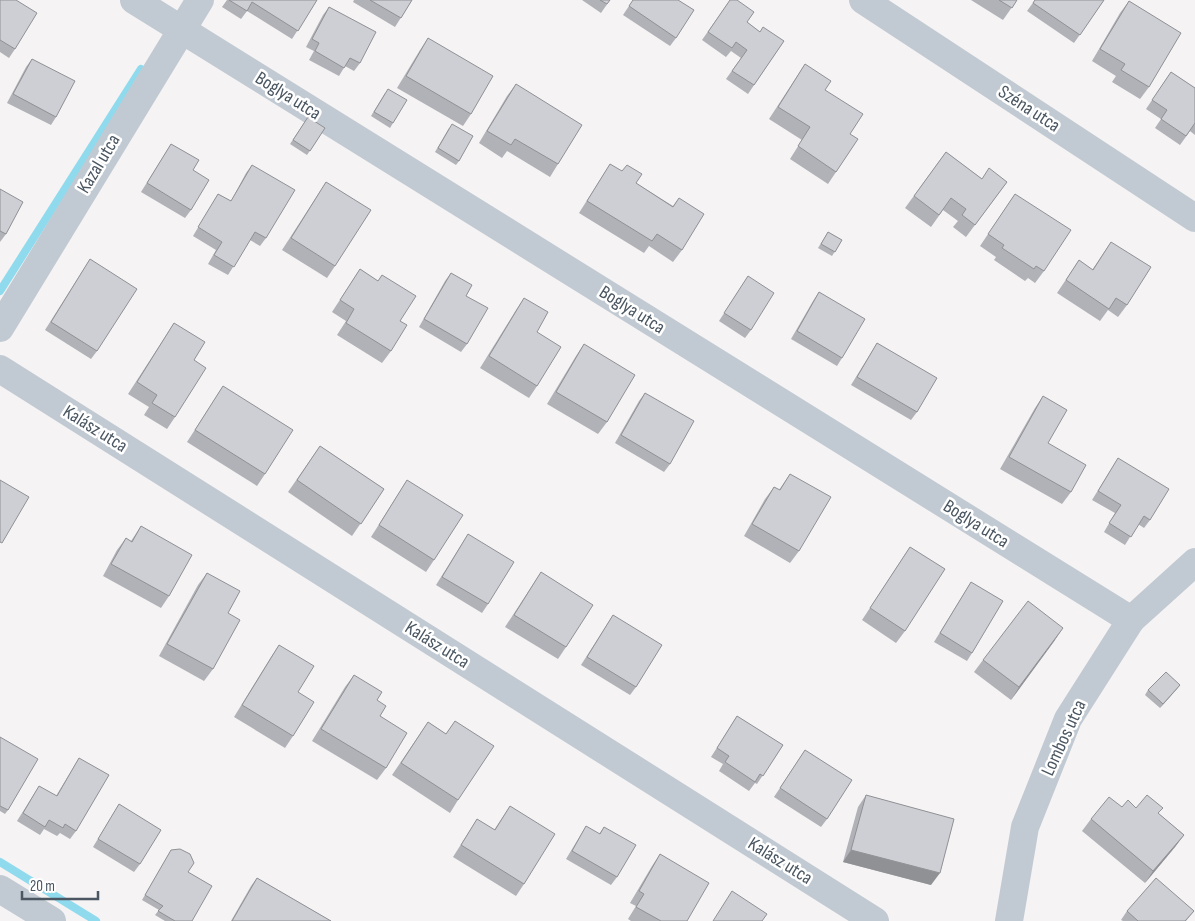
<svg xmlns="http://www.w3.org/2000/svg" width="1195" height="921" viewBox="0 0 1195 921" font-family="'Sofia Sans Condensed',sans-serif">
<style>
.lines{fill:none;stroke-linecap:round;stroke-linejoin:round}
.stream{stroke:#90daee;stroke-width:8}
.minor{stroke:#c1cad2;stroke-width:28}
.wall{fill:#b0b2b7}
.shaded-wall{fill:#909195}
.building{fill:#cdcfd5;stroke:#909195}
.labels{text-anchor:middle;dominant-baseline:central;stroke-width:5;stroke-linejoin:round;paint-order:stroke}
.street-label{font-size:19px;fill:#4a5661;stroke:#fff}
</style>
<rect width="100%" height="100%" fill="#f5f3f3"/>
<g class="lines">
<g class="stream">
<path d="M0,291L141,69"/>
<path d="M0,862L96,921"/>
</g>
<g class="minor">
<path d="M134,0L1131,620"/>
<path d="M863,0L1195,218"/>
<path d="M0,328L200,0"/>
<path d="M0,369L875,921"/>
<path d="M0,889L52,921"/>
<path d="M1009,921L1025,827L1068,719L1131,620L1195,562"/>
</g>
</g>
<g class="wall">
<path d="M0,0L15,49L9,58L0,52Z"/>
<path d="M227,0H317L292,39L247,11L241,19L222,7Z"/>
<path d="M354,0H412L395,27L353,2Z"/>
<path d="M582,0H610L601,13Z"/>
<path d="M633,0L676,38L670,46L623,15Z"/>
<path d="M730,0L747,22L760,32L784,41L748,94L726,79L741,58L731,51L726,57L702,40Z"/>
<path d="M971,0H1017L1003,20Z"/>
<path d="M1035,0H1104L1074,43L1027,11Z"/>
<path d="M1129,1L1149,87L1140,99L1112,82L1116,76L1092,61L1120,13Z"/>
<path d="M329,7L360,63L354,71L345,66L339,76L309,60L314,51L306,47L323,15Z"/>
<path d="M428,38L471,114L463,126L397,88L420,50Z"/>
<path d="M32,59L56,117L51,125L7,103L26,67Z"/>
<path d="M805,64L825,90L850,134L836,172L828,184L790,159L802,140L769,119Z"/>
<path d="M1171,72L1195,88V135L1190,131L1180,145L1155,128L1161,119L1146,109Z"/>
<path d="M516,84L558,164L550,177L507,151L502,158L479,143L507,96Z"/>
<path d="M385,93L393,123L390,128L371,116Z"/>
<path d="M308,117L325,128L307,155L290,144Z"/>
<path d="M449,128L459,161L456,165L435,152Z"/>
<path d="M171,144L193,170L191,210L185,218L141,192Z"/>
<path d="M946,152L982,179L1007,182L966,237L953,227L958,221L943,210L931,227L905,208Z"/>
<path d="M610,164L636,183L673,206L679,198L682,250L673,262L649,246L644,253L579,213Z"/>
<path d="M252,165L266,238L260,246L250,240L228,275L208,264L216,250L193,236L218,194L231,201L246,173Z"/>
<path d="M326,182L335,266L327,278L282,250Z"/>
<path d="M0,189L6,234L0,242Z"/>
<path d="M1015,194L1044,271L1035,283L1028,278L1025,281L994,260L996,257L980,246Z"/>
<path d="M828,232L842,240L832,256L818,248Z"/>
<path d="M1111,242L1127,305L1118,317L1108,310L1100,321L1057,293L1079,260L1092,270Z"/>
<path d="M90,259L97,351L91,359L45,330Z"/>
<path d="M360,269L378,281L382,275L400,321L391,351L382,363L337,335L346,321L332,312Z"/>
<path d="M451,273L466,296L467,344L461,352L419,327L445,281Z"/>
<path d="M748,276L751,330L745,338L719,321Z"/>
<path d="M819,292L842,358L837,366L791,339L813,301Z"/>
<path d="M524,298L537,332V386L529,398L480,368L516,310Z"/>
<path d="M174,323L175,417L167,429L144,415L149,407L128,394Z"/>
<path d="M877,343L917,412L911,420L851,385Z"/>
<path d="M584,344L607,422L598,434L547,404L576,356Z"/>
<path d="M223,386L265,474L257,486L187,442Z"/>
<path d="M645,393L670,464L664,472L615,443L639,401Z"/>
<path d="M1043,396L1048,443L1071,492L1062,504L1000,469L1035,408Z"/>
<path d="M320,446L384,489L352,536L288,492Z"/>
<path d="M1118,458L1150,520L1144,528L1138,524L1125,545L1104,532L1115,513L1092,500Z"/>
<path d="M790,474L799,551L790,563L744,536L765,499L774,487L779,490Z"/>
<path d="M407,480L434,560L426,572L371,537Z"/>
<path d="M141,526L169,596L161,608L103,576L117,550L126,538L131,541Z"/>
<path d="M468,534L488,604L482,613L436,585Z"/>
<path d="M910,547L905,631L896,643L862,620Z"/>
<path d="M541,572L566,647L558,659L505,627Z"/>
<path d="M207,573L228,613L213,669L204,681L159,656L198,585Z"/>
<path d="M971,582L972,653L967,661L934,642Z"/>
<path d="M613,615L636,687L630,695L581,665Z"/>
<path d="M1055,640L1011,700L974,672L983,660Z"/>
<path d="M279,645L298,692L293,736L285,748L234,717L271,657Z"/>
<path d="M354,675L380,716L386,768L377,780L312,741L345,687Z"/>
<path d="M1180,685L1160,708L1145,695L1148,690Z"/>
<path d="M737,716L783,745L757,784L755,783L749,791L719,771L723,764L711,757Z"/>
<path d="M455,721L458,800L450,813L392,775L428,722L446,734Z"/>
<path d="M0,737L8,810L5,814L0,811Z"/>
<path d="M805,750L827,819L821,827L774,797Z"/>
<path d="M79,758L76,831L70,839L60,833L57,836L44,829L40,835L17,821L39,786L56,796Z"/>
<path d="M866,795L931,885L843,862L858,807Z"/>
<path d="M119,804L140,864L134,872L93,847Z"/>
<path d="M510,806L524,884L516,896L453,857L477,819L494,830Z"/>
<path d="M1122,807L1136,808L1159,814L1184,835L1175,847L1145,883L1082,831L1091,819Z"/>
<path d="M586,826L599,834L604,827L617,877L611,885L566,859Z"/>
<path d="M171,850L188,872L192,921H165L155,915L159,910L142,900Z"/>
<path d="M660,854L687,921H631L628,919L636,906L630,903L652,866Z"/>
<path d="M257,878L331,921H231L251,886Z"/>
<path d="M1127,911H1194L1186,921H1123L1121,920Z"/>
</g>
<g class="shaded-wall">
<path d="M1063,628L1055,640L1011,700L1019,687Z"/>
<path d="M1180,685L1177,689L1160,708L1163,704Z"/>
<path d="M1184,835L1175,847L1145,883L1153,871Z"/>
<path d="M851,850L940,873L931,885L843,862Z"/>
</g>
<g class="building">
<path d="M0,0H16L37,13L15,49L0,40Z"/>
<path d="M229,0H317L298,31L252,2L247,11Z"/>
<path d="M370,0H412L401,18Z"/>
<path d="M600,0H610L607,4Z"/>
<path d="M633,0H678L694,10L676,38L629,6Z"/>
<path d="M730,0H737L754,12L747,22L760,32L763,27L784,41L754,85L732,71L747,50L736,42L732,48L708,32Z"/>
<path d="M999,0H1017L1012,8Z"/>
<path d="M1035,0H1104L1080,35L1033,3Z"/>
<path d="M1129,1L1181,33L1149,87L1121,70L1125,64L1100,49Z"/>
<path d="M329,7L376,32L360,63L350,58L344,68L315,51L319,43L312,39Z"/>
<path d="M428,38L493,76L471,114L406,76Z"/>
<path d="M32,59L75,81L56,117L13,94Z"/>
<path d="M805,64L831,81L825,90L863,114L850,134L858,139L836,172L798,146L810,127L778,107Z"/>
<path d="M1171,72L1195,88V123L1186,136L1161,119L1167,110L1152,100Z"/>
<path d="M516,84L582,125L558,164L515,139L511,145L487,131Z"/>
<path d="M388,89L407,100L393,123L374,112Z"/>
<path d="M308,117L325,128L310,151L293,140Z"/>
<path d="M452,124L473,136L459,161L438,148Z"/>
<path d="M171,144L199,160L193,170L209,180L191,210L147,183Z"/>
<path d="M946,152L982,179L989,168L1007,182L975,225L962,215L966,209L951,198L939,215L914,196Z"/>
<path d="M610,164L622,171L627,165L642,174L636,183L673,207L679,198L704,214L682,250L657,234L652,241L587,201Z"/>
<path d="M252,165L295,190L266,238L255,232L234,267L214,255L222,242L198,227L218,194L231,201Z"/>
<path d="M326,182L371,210L335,266L291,238Z"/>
<path d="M0,189L23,202L6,234L0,231Z"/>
<path d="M1015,194L1071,230L1044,271L1036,266L1034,269L1002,248L1004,245L988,234Z"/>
<path d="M828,232L842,240L835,252L821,244Z"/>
<path d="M1111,242L1151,267L1127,305L1116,298L1109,309L1066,280L1079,260L1093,270Z"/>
<path d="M90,259L137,289L97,351L51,322Z"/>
<path d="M360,269L378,281L382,275L416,296L400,321L407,325L391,351L346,323L354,309L340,300Z"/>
<path d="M451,273L472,285L466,296L488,308L467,344L424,319Z"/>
<path d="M748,276L774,293L751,330L724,313Z"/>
<path d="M819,292L865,319L842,358L797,331Z"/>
<path d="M524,298L548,312L537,332L561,347L537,386L489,356Z"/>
<path d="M174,323L205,342L194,360L206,368L175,417L152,403L157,395L137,382Z"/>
<path d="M877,343L937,378L917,412L857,377Z"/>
<path d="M584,344L635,375L607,422L556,392Z"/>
<path d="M223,386L293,430L265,474L195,430Z"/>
<path d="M645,393L694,421L670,464L621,435Z"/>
<path d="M1043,396L1067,410L1048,443L1086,465L1071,492L1009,457Z"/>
<path d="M320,446L384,489L361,524L297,480Z"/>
<path d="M1118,458L1169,489L1150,520L1144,516L1131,537L1109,523L1121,505L1098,491Z"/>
<path d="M790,474L831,497L799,551L752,524L774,487L780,490Z"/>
<path d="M0,480L29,497L2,543L0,542Z"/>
<path d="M407,480L463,515L434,560L379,525Z"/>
<path d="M141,526L192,555L169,596L111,564L126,538L132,542Z"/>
<path d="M468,534L514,562L488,604L442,577Z"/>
<path d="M910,547L945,569L905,631L870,608Z"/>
<path d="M541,572L593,605L566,647L514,615Z"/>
<path d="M207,573L240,591L228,613L240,620L213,669L167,644Z"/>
<path d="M971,582L1003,601L972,653L940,633Z"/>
<path d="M1028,601L1063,628L1019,687L983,660Z"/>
<path d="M613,615L662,645L636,687L587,657Z"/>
<path d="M279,645L314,666L298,692L314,702L293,736L242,705Z"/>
<path d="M1166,672L1180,685L1163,704L1148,690Z"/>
<path d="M354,675L382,692L377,700L386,706L380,716L407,733L386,768L321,729Z"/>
<path d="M737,716L783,745L763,776L760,774L755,782L725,762L729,756L717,748Z"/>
<path d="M455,721L494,746L458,800L401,763L428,722L446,734Z"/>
<path d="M0,737L38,759L8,810L0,806Z"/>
<path d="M805,750L852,780L827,819L780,788Z"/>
<path d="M79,758L109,775L76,831L65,824L63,828L49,820L45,827L23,813L39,786L57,796Z"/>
<path d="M866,795L954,819L940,873L851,850Z"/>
<path d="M1147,795L1163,808L1158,813L1184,835L1153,871L1091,819L1109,797L1122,807L1128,800L1136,808Z"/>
<path d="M119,804L161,830L140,864L98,839Z"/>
<path d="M510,806L555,834L524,884L461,845L477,819L495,830Z"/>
<path d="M586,826L600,834L604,827L636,845L617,877L572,851Z"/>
<path d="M180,849L190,854L194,863L188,872L212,886L192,921H175L158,911L163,906L145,895L171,850Z"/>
<path d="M660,854L709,883L687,921H661L636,907L644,894L639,891Z"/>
<path d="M257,878L331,921H232Z"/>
<path d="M1156,878L1194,911L1185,921H1138L1127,911Z"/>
<path d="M732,891L767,914L762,921H713Z"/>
</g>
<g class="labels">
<g class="street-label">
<text transform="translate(288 96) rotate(32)">Boglya utca</text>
<text transform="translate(1029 109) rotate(33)">Széna utca</text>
<text transform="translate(99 164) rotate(-59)">Kazal utca</text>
<text transform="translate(632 310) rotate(32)">Boglya utca</text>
<text transform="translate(95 429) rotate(32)">Kalász utca</text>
<text transform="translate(976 524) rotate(32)">Boglya utca</text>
<text transform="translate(437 645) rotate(32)">Kalász utca</text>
<text transform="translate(1064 738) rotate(-65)">Lombos utca</text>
<text transform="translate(780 861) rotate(32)">Kalász utca</text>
</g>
</g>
<path d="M22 891v8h76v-8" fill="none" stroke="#4a5661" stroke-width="2.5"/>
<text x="30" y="891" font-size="15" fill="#4a5661" stroke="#ffffff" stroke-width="4" paint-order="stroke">20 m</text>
</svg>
